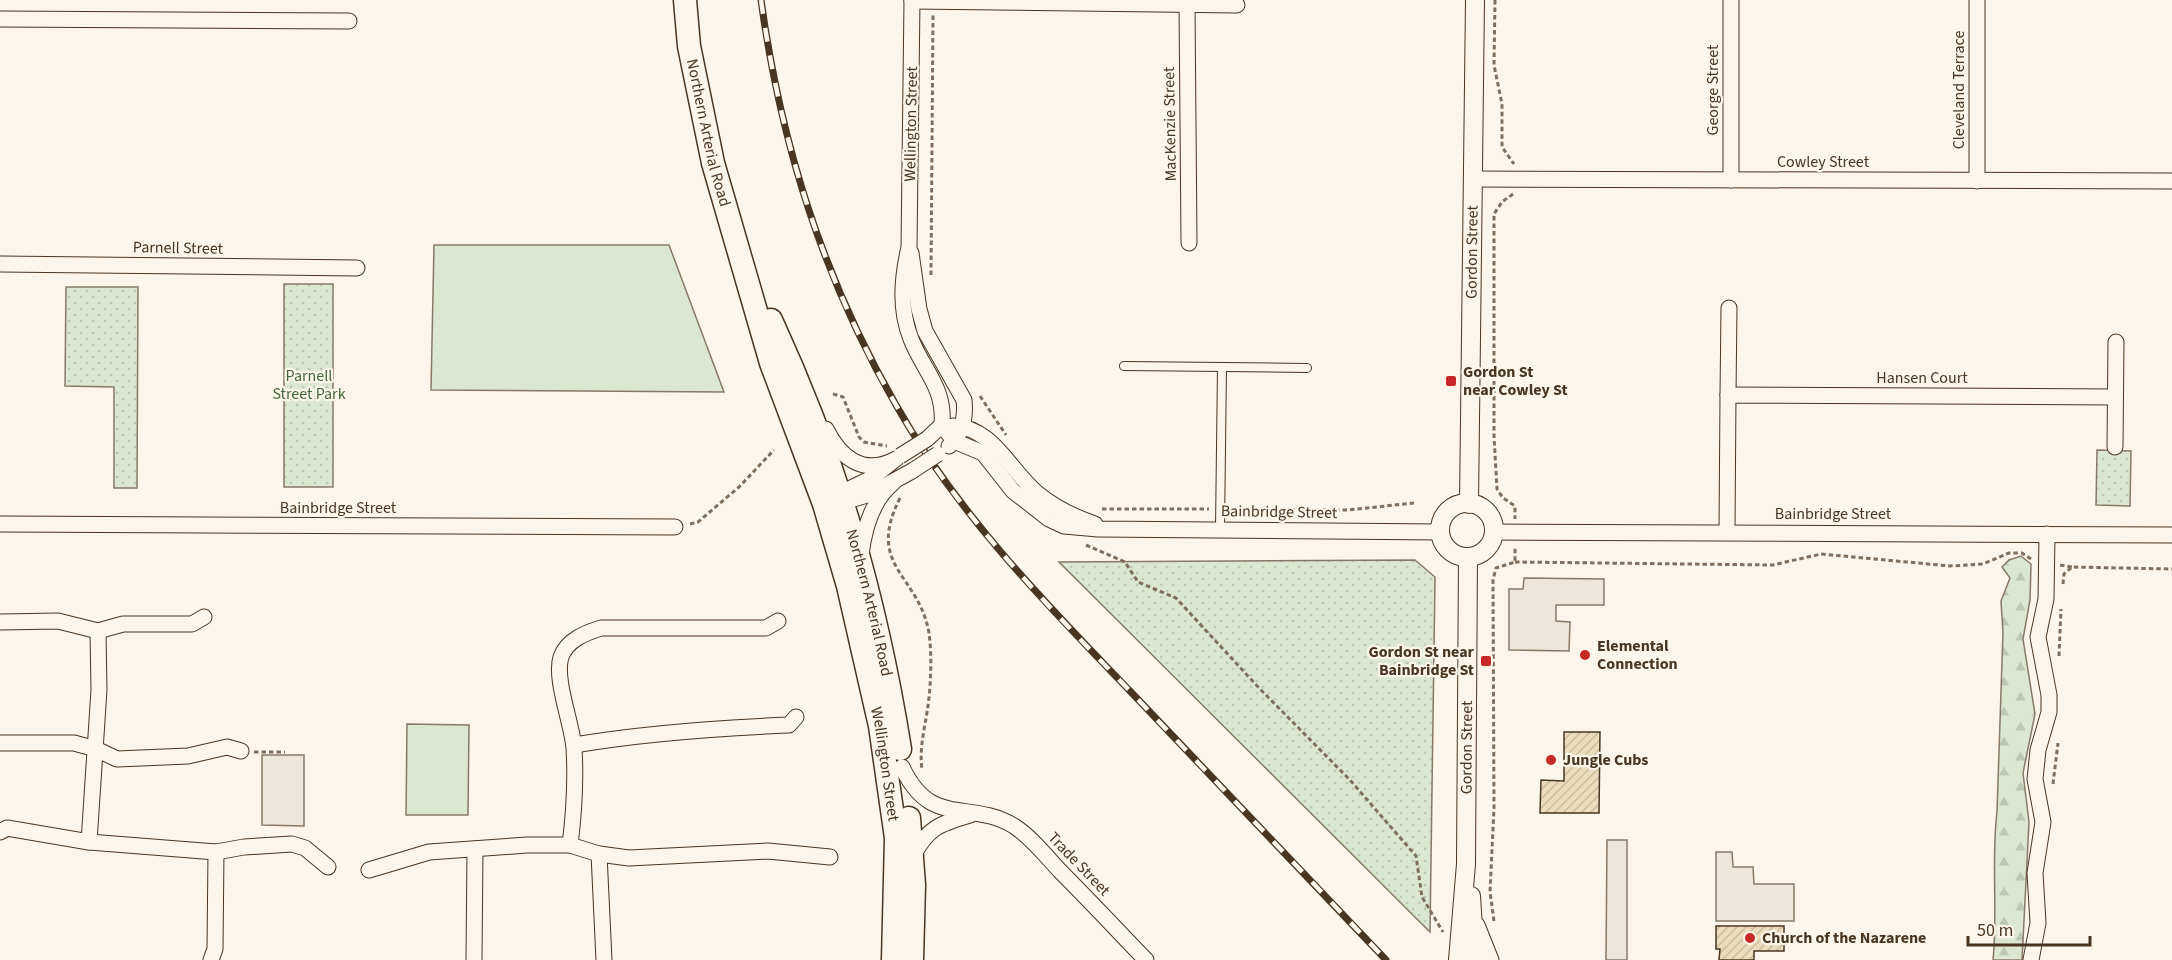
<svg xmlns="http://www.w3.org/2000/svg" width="2172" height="960" viewBox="0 0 2172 960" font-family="'Source Sans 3',sans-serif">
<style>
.green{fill:#dce7d0;stroke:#887966;stroke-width:1.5}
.forest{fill:url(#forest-firs);stroke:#887966;stroke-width:1.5}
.park{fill:url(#park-dots);stroke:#887966;stroke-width:1.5}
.parking{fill:#ede7d9;stroke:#887966;stroke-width:1.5}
.building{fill:url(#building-hatch);stroke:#4a3520;stroke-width:1.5}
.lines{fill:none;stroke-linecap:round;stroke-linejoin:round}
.service-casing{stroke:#4a3520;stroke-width:10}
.minor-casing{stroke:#4a3520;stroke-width:17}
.tertiary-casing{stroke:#4a3520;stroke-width:20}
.primary-casing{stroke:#4a3520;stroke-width:25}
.path{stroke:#7f6f5c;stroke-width:3;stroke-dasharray:4.5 3;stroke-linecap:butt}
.service{stroke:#fbf6e9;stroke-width:8}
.minor{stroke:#fbf6e9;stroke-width:15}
.tertiary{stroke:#fbf6e9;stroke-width:18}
.primary{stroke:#fbf6e9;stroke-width:22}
.rail-casing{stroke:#4a3520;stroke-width:7}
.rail{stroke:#fbf6e9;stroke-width:4.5;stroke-dasharray:14;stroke-linecap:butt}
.minor-bridge-casing{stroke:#4a3520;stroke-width:17;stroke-linecap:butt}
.minor-bridge{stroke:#fbf6e9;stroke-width:15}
.poi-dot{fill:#c62828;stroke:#fbf6e9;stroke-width:2}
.labels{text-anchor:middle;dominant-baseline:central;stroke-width:4.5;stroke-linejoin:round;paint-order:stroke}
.street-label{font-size:16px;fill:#4a3520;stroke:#fbf6e9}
.poi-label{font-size:16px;font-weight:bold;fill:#4a3520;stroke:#fbf6e9;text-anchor:start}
.park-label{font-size:16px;fill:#436837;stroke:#fbf6e9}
</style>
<defs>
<pattern id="forest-firs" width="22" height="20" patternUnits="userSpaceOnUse" patternTransform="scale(1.5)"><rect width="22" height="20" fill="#dce7d0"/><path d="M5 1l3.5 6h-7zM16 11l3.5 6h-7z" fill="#bec7b2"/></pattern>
<pattern id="park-dots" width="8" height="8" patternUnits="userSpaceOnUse" patternTransform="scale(1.5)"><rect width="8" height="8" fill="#dce7d0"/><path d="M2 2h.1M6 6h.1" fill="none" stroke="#bec7b2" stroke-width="1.8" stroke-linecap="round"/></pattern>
<pattern id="building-hatch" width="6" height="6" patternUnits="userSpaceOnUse" patternTransform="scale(1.5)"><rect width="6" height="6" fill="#ecdcbc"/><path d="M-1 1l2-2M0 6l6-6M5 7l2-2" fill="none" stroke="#ccbda1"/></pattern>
</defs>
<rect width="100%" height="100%" fill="#fbf6e9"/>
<g class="green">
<path d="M434,245H669L724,392L431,390Z"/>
<path d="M407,724L469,725L468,815H406Z"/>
</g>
<path class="forest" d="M2021,556L2031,564L2030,600L2023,639L2035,714L2023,773L2029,822L2022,960H1993C1998,911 1991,861 1997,812L2003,632L2001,601L2010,578L2002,567L2009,560Z"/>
<g class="park">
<rect x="284" y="284" width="49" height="203"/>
<path d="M66,287H138L137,488H114V387L65,386Z"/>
<path d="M2097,450L2131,451L2130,506L2096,505Z"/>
<path d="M1415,560L1435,577L1430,932L1059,562Z"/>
</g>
<g class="parking">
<path d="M1524,578L1604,579V605H1556V621L1570,622L1569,651L1509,650V589H1523Z"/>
<path d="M262,755H304V826L262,825Z"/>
<path d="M1607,840H1627V960H1606Z"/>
<path d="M1716,852H1732L1733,867H1753L1754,884H1794V921H1716Z"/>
</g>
<g class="building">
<path d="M1564,732H1600L1599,813H1540L1541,780L1564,781Z"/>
<path d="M1716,926H1784V951H1754V960H1719L1720,949H1716Z"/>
</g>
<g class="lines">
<g class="service-casing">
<g id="service">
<path d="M1124,366L1307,368"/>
<path d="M1220,529L1222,367"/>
</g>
</g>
<g class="minor-casing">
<g id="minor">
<path d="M912,0L909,247C902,278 899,309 911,339C924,372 945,387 942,425L927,439"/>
<path d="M1977,0V181"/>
<path d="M912,1L1237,5"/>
<path d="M1187,4L1189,243"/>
<path d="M0,19L349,21"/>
<path d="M1474,179L2172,181"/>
<path d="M1731,180V0"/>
<path d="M911,253L919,309L925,331L964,400C966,418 962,434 949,446"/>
<path d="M0,264L357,268"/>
<path d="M1728,395L1729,308"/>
<path d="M942,425L954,441L983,453L1013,491L1049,519L1064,526L1098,529L1440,532"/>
<path d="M953,426C993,427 1010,471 1037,493C1054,507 1074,517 1095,524"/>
<path d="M826,429C840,457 863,477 896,459"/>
<path d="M2115,447L2116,342"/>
<path d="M841,493L872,478L892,462"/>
<path d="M844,502L870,494L912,471"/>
<path d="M0,524L675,527"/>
<path d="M1494,532L2172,535"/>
<path d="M1727,532L1728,395L2115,397"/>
<path d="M861,555C864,530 872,500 893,483"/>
<path d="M0,622L58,621L98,631L123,624H192L204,617"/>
<path d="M0,743H74L96,749L117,759L188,756L227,747L241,751"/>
<path d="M574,745C645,733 716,728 789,725L796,717"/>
<path d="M902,767C931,829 969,799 1014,826C1031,837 1046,856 1060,871C1089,900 1117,930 1146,960"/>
<path d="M0,832L7,828L89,842L216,852L244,847L292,844L305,848L328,867"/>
<path d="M89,842L99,690L98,631"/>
<path d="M570,845C574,813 576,781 574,748C572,723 554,679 561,657C567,640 585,633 601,628H766L778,621"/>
<path d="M599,854L604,960"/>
<path d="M913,856C928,827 940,824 970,815"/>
<path d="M369,870L429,852L527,845H570L599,854L629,858L768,851L830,857"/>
<path d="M1477,925L1491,960"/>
<path d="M211,960L215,949L216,852"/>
<path d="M474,960L475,849"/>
<path d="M2031,960L2038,923L2035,873L2043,822L2035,779L2038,750L2049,712V695L2038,637L2046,599L2047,534"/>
</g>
</g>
<g class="tertiary-casing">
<g id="tertiary">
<circle cx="1467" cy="530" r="27"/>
<path id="s1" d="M1469,504L1475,0"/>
<path d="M1471,896L1475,960"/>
<path id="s2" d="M1458,960L1466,864L1468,557"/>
</g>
</g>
<g class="primary-casing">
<g id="primary">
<path id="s3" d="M685,0L689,46L713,163L771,363L824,504L848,586L880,726L896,838L893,960"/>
<path id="s4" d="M771,320C837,463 875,594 900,749"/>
<path d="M909,818L914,885L912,960"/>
</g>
</g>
<g class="path">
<path d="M1495,0L1494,65L1502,104V147L1514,164"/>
<path d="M1513,194L1502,202L1494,214V436L1497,489L1503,498L1515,506V519"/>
<path d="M931,275L933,15"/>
<path d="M833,394L843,397L859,437L864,442L887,446"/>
<path d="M980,396L1006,435"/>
<path d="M900,498C865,567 919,574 929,633C932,655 931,683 928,706C925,727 919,748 922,770"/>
<path d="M1102,509H1209"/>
<path d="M1230,509L1348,510L1414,503"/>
<path d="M690,524L698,522L739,487L774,450"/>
<path d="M1086,545L1125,562L1138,582L1176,598L1259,688L1350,780L1416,856L1422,897L1443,932"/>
<path d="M1515,562L1773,565L1821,554L1950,566L1983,564L2009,553H2022L2031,559"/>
<path d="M2060,565L2072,567"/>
<path d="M2063,584L2064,574L2072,567L2172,569"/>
<path d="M2059,656L2061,609"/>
<path d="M254,752H285"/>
<path d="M2053,784L2058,743"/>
<path d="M1494,921L1490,892L1494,808L1493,580L1496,568L1515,562V547"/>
</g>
<use href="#service" class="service"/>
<use href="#minor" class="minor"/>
<use href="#tertiary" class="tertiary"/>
<use href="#primary" class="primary"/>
<g class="rail-casing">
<path id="rail" d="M761,0C781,145 823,278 896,405C957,513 1044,602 1130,691C1215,781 1301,870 1386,960"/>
</g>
<use href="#rail" class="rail"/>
<g class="minor-bridge-casing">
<g id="minor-bridge">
<path d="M900,456L927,439"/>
<path d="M912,471L938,454"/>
</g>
</g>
<use href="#minor-bridge" class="minor-bridge"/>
</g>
<g class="poi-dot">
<rect x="1445" y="375" width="12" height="12" rx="3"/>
<circle cx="1585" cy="655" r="6"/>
<rect x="1480" y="655" width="12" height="12" rx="3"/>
<circle cx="1551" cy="760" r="6"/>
<circle cx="1750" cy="938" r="6"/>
</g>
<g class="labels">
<g class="street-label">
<text transform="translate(1713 90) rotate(-90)">George Street</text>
<text transform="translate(1959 90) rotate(-90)">Cleveland Terrace</text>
<text transform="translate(911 124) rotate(-89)">Wellington Street</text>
<text transform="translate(1170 124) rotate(-91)">MacKenzie Street</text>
<text stroke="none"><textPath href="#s3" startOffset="135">Northern Arterial Road</textPath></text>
<text x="1823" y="162">Cowley Street</text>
<text transform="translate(178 248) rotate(1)">Parnell Street</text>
<text stroke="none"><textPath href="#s1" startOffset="252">Gordon Street</textPath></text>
<text x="1922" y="378">Hansen Court</text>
<text x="338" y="508">Bainbridge Street</text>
<text transform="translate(1279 512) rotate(1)">Bainbridge Street</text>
<text x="1833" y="514">Bainbridge Street</text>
<text stroke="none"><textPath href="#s4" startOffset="300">Northern Arterial Road</textPath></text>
<text stroke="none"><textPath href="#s2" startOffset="213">Gordon Street</textPath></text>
<text stroke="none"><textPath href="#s3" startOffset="792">Wellington Street</textPath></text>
<text transform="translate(1079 864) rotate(46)">Trade Street</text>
</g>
<g class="poi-label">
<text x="1463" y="372">Gordon St<tspan x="1463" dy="18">near Cowley St</tspan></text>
<text x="1597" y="646">Elemental<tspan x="1597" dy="18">Connection</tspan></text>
<text x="1474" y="652" text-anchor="end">Gordon St near<tspan x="1474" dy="18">Bainbridge St</tspan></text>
<text x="1563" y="760">Jungle Cubs</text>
<text x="1762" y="938">Church of the Nazarene</text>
</g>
<g class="park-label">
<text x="309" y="376">Parnell<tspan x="309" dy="18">Street Park</tspan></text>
</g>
</g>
<path d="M1968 936v9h122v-9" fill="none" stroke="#4a3520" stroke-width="3"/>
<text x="1977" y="936" font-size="18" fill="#4a3520" stroke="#fbf6e9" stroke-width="4.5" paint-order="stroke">50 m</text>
</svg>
